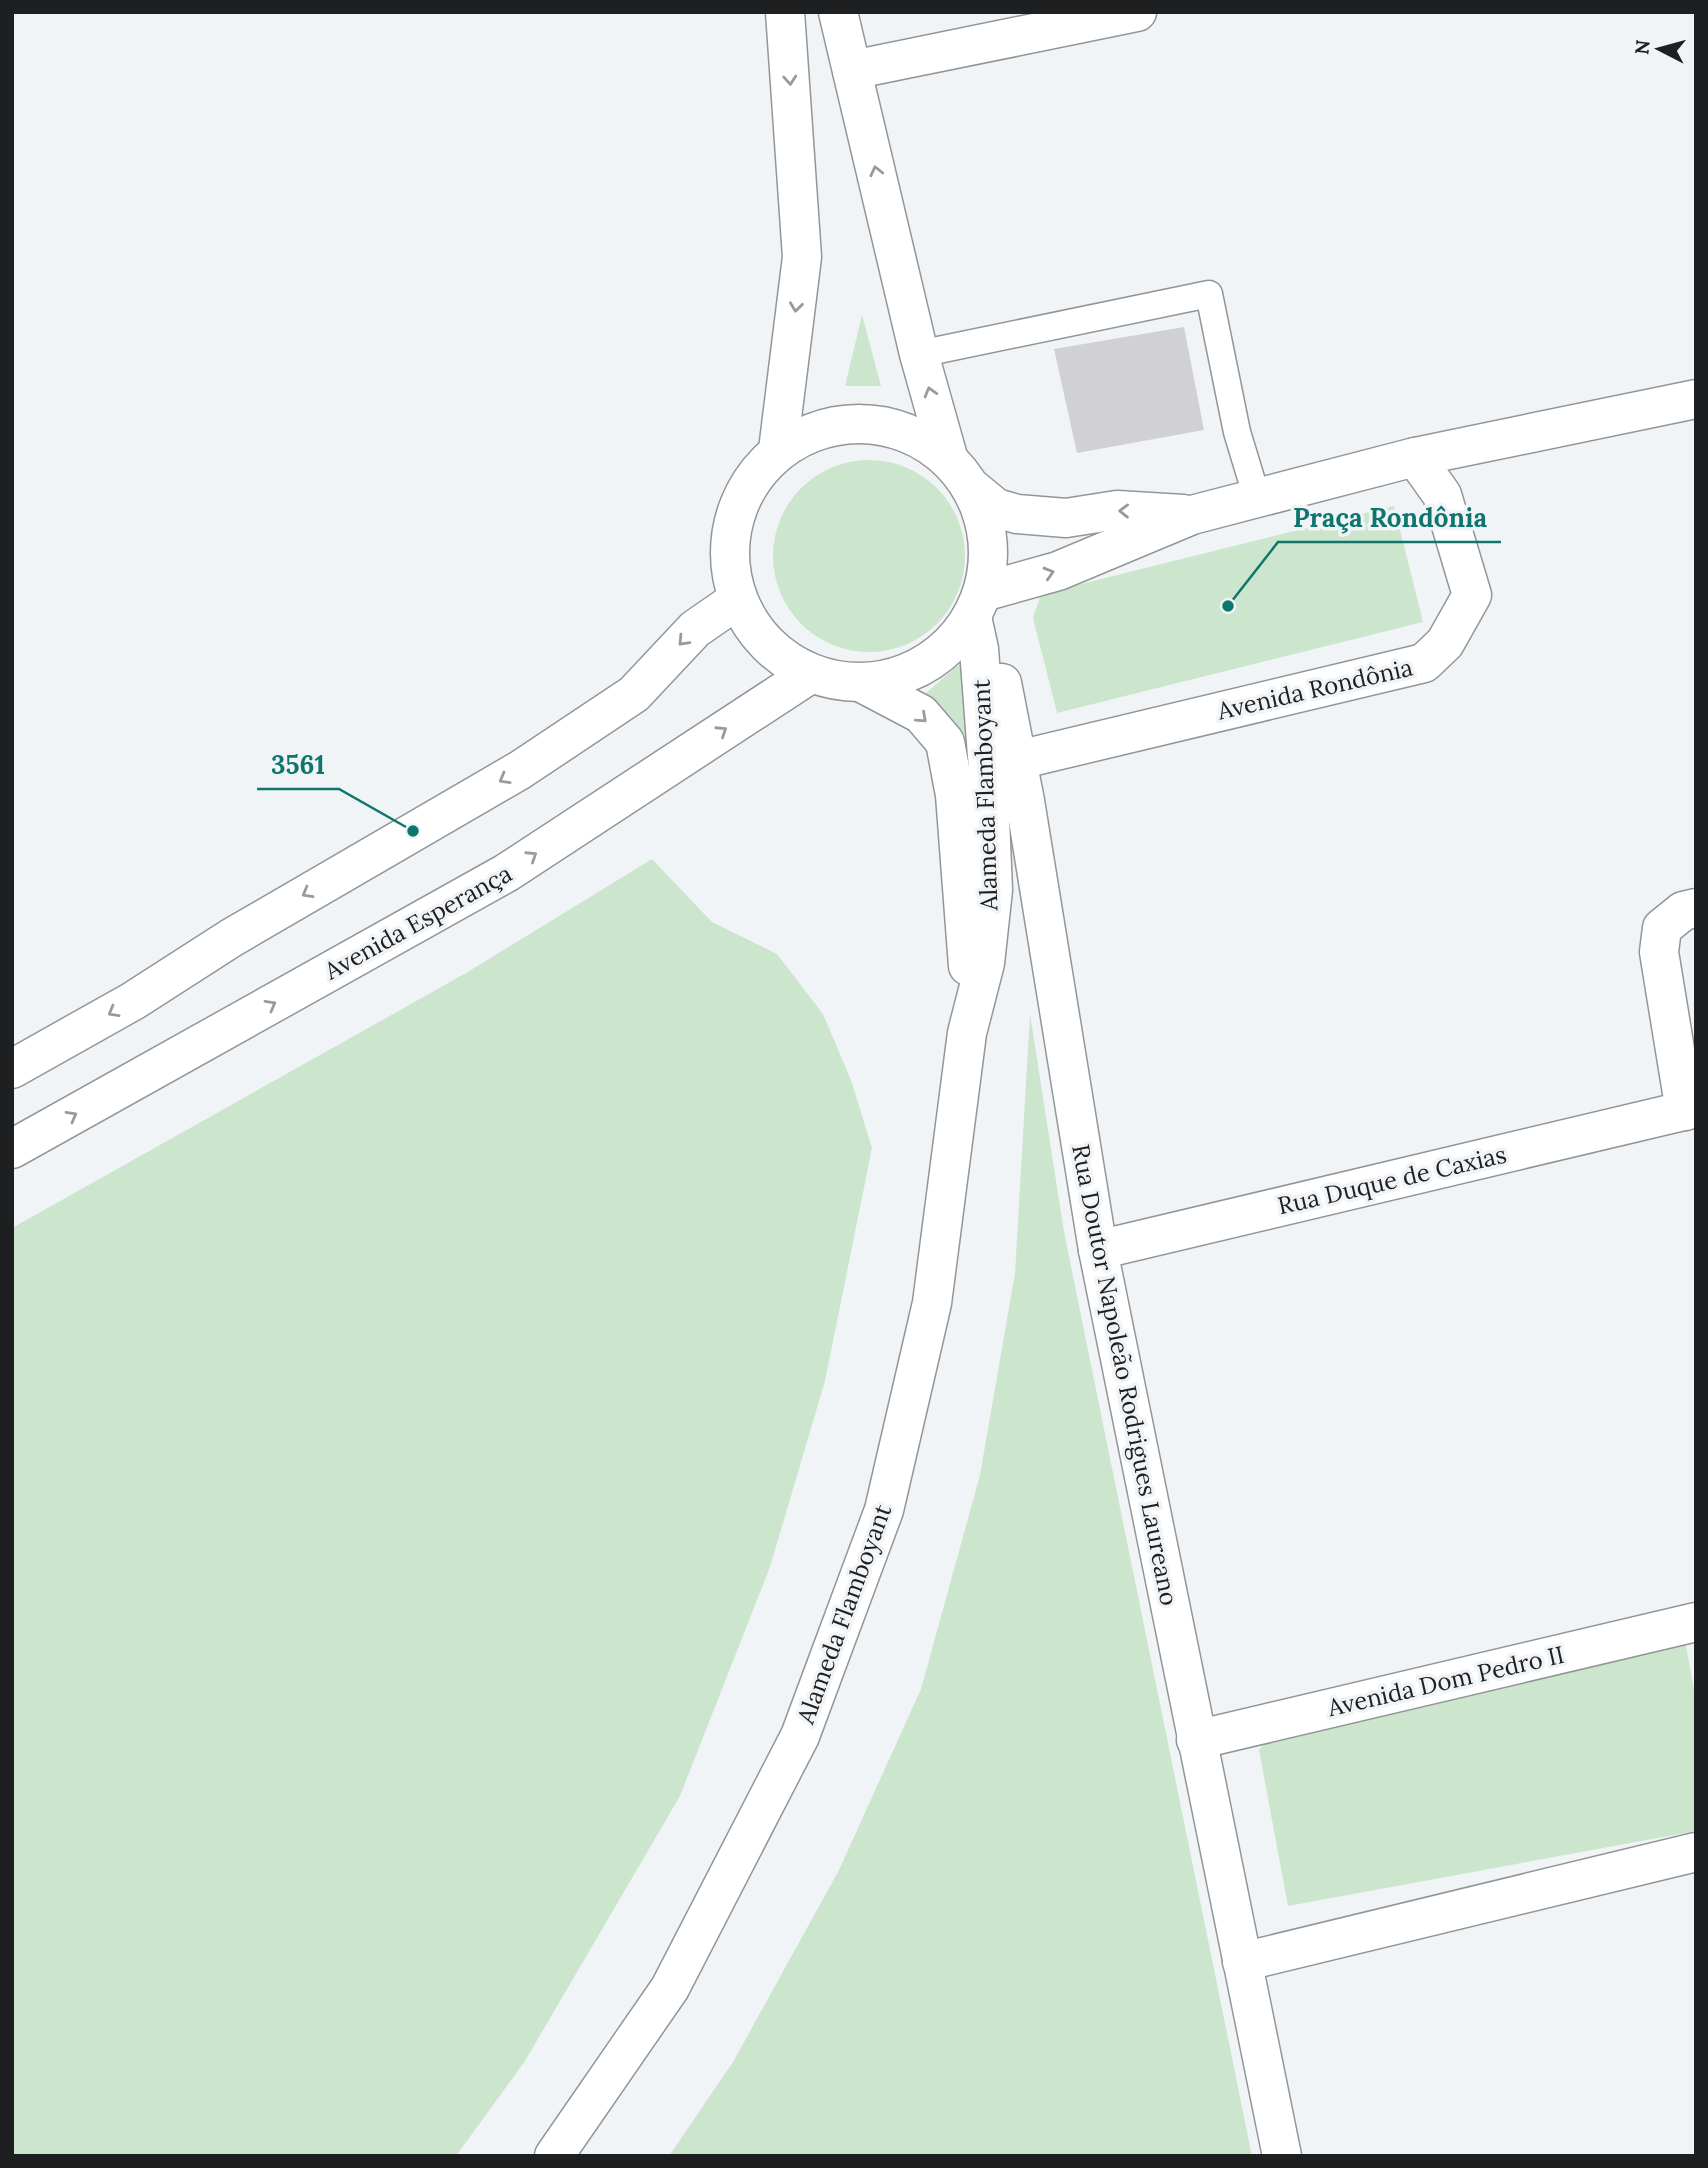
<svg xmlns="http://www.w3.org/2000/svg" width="1708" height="2168" viewBox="0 0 1708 2168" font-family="Lora,serif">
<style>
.green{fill:#cce6cd}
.building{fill:#d1d0d4}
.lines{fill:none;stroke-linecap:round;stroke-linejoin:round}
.service-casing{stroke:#939698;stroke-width:29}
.minor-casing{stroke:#939698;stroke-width:41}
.tertiary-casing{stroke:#939698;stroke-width:41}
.secondary-casing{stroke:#939698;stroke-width:41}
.service{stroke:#fff;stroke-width:26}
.minor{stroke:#fff;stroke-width:38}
.tertiary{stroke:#fff;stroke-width:38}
.secondary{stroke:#fff;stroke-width:38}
.oneway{stroke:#9a9a9b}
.labels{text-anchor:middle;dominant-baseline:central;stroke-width:7;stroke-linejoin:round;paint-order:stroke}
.street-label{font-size:24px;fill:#1e1f20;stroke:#f1f4f7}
.leader{fill:none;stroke:#0f766e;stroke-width:2.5}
.callout-dot{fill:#0f766e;stroke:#f1f4f7;stroke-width:2.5}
.callout-label{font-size:26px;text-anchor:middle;font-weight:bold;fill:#0f766e;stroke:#f1f4f7;stroke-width:7;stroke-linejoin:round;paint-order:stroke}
</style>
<rect width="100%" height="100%" fill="#f1f4f7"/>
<g class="green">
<path d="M862,315L881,386H845Z"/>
<circle cx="869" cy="556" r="96"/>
<path d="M1394,506L1423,622L1057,713L1033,618L1041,594Z"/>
<path d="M962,662L967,736L926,693Z"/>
<path d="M652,859L712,922L777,954L823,1014L851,1080L872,1148L825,1381L770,1567L680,1796L525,2061L456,2156H12V1228L466,973Z"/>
<path d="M1030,1014L1064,1232L1252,2156H669L733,2062L839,1870L921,1689L980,1475L1015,1273Z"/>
<path d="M1685,1640L1696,1701V1831L1288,1906L1259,1750L1275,1731Z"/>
</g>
<path class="building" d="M1184,327L1204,430L1077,453L1054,349Z"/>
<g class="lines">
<g class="service-casing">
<path id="service" d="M919,354L1209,294L1237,432L1257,498"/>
</g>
<g class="minor-casing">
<g id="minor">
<path d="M852,70L1137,12"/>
<path d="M1018,760L1424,663L1445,643L1472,595L1442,495L1415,457"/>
<path d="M1685,1111L1659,952L1662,928L1683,911L1696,908"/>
<path d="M1098,1250L1696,1108"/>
<path d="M1196,1740L1696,1622"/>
<path d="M1242,1962L1696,1852"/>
</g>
</g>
<g class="tertiary-casing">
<g id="tertiary">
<path d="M1002,683L1025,801L1098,1250L1282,2156"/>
<path d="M864,684L921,714L945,742L955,795L968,966"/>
<path d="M554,2156L670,1988L800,1736L884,1510L932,1303L967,1033L985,963L993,890L988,769L979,649L972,617"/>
</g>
</g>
<g class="secondary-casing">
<g id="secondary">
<path d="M838,12L919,354L948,457"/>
<circle cx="859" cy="553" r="129"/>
<path d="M778,450L802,257L785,12"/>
<path d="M973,489L996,508L1017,514L1066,518L1117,510L1183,514"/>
<path d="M983,592L1058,571L1192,515L1415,457L1696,399"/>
<path d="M12,1069L133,1001L231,938L520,770L634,694L695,629L737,600"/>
<path d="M12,1149L506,873L810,674"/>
</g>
</g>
<use href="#service" class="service"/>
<use href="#minor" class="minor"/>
<use href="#tertiary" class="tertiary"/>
<use href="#secondary" class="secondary"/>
</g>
<defs><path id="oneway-chevron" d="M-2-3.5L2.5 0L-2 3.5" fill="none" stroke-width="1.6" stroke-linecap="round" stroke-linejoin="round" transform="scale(1.75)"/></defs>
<g class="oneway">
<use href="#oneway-chevron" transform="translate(790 80) rotate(86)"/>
<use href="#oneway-chevron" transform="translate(876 171) rotate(-103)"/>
<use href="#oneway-chevron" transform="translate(796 307) rotate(97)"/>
<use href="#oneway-chevron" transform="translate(930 392) rotate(-106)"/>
<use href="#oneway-chevron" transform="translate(1124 511) rotate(-179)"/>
<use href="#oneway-chevron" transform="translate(1049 573) rotate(-16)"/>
<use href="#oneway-chevron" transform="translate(683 641) rotate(133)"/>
<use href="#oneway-chevron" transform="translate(922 718) rotate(42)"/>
<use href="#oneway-chevron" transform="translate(722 731) rotate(-33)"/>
<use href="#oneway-chevron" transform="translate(504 779) rotate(150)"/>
<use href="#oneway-chevron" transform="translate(532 856) rotate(-33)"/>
<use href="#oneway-chevron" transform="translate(307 893) rotate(150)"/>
<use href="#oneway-chevron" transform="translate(271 1005) rotate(-29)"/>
<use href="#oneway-chevron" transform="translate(113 1012) rotate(150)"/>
<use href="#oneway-chevron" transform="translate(72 1116) rotate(-29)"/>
</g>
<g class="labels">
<g class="street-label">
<text transform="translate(1315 689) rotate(-13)">Avenida Rondônia</text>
<text transform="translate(985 795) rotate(-92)">Alameda Flamboyant</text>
<text transform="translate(418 922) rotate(-29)">Avenida Esperança</text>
<text transform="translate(1392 1180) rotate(-13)">Rua Duque de Caxias</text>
<text transform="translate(1125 1375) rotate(79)">Rua Doutor Napoleão Rodrigues Laureano</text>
<text transform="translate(844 1614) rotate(-70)">Alameda Flamboyant</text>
<text transform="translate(1446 1681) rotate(-13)">Avenida Dom Pedro II</text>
</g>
</g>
<path class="leader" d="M1228 606L1278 542H1501M413 831L339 789H257"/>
<g class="callout-dot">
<circle cx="1228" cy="606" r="7"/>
<circle cx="413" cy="831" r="7"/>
</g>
<g class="callout-label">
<text x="1390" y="527">Praça Rondônia</text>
<text x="298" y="774">3561</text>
</g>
<rect width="1708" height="2168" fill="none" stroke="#1e1f20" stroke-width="28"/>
<g transform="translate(1659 49) rotate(276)" stroke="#f1f4f7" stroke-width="5" paint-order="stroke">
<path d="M0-5L12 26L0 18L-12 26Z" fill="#1e1f20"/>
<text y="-10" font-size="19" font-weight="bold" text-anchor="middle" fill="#1e1f20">N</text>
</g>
</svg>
